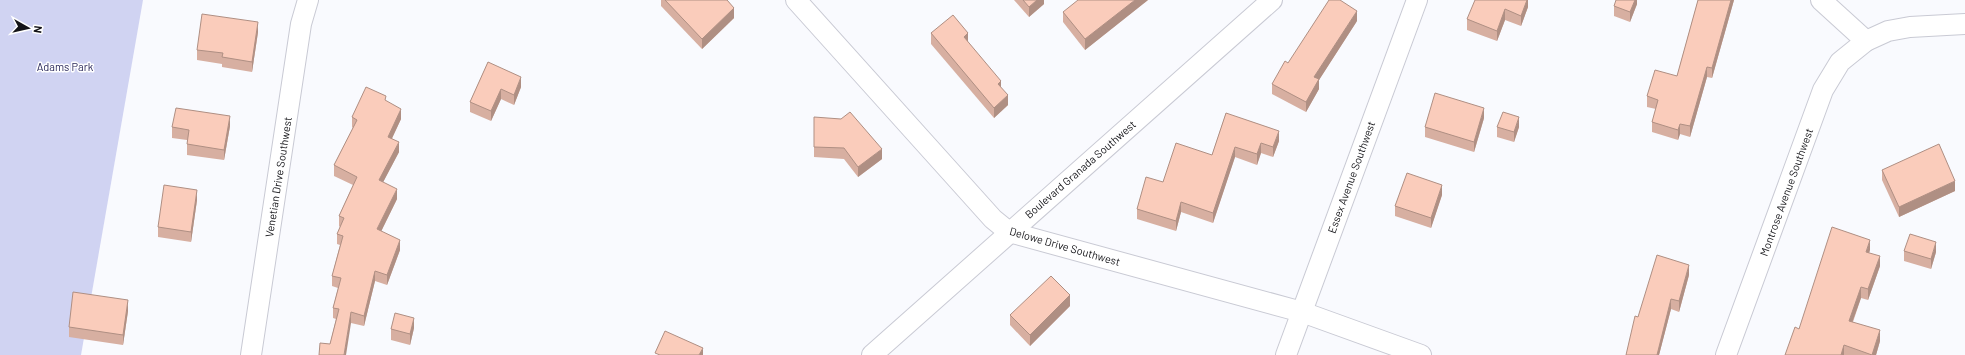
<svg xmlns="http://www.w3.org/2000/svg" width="1965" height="355" viewBox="0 0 1965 355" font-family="Barlow,sans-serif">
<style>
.green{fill:#d0d3f2}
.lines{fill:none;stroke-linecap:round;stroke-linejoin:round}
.minor-casing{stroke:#c9cad4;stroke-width:22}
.minor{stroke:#fff;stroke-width:20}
.wall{fill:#d7afa1}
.shaded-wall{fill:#af8f83}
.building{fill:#faccbb;stroke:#af8f83}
.labels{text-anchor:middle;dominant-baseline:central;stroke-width:3;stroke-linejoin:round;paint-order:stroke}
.park-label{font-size:11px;fill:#2a285a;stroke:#fff}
.street-label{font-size:11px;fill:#141418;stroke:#fff}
</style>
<rect width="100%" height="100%" fill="#f9fafe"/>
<path class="green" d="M0,0H143L81,355H0Z"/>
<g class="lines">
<g class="minor-casing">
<g id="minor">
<path d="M796,0L993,219L1009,232L1302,312L1421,355"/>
<path d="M1821,0L1866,41"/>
<path d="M251,355L301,24L308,0"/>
<path d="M872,355L1272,0"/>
<path d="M1286,355L1417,0"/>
<path d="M1726,355L1823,90L1840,62L1866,41L1888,31L1910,27L1965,24"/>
</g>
</g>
<use href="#minor" class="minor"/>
</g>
<g class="wall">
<path d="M661,0H727L734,18L702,49L661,6Z"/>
<path d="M1014,0H1044V4L1029,17Z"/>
<path d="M1148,0L1085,50L1063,22V12Z"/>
<path d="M1528,0V7L1521,26L1505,20L1497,41L1467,30V19Z"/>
<path d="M1637,0V4L1630,22L1614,16V6Z"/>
<path d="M1698,0H1734L1712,78L1707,77L1690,137L1680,134L1678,140L1652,132V122L1656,109L1647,107V96L1677,76Z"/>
<path d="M1357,21L1319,80V89L1306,112L1272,94V84L1288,63Z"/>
<path d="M258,32L252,72L222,67V64L197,60V50Z"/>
<path d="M931,33L968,42L1008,105L994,118L931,44Z"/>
<path d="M488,62L521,87L514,105L501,99L491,121L470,112V102Z"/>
<path d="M386,101L401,119L392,138L399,152L383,182L397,199L381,231L400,250L387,285L375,281L364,326L351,323L330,344L336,319L333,318V308L338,288L332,286V276L340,245L337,244V234L340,227L339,226V216L353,185L334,176V165L353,128L352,127V117Z"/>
<path d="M1226,113L1279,141L1273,157L1261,153L1257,165L1235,157L1213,223L1181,212L1176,231L1137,219V209L1163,182L1212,155Z"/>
<path d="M814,117L882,159L858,177L844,159L814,157Z"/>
<path d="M1484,118L1474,152L1425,137V127Z"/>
<path d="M230,126L224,160L187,155V140L172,138V127Z"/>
<path d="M1497,127H1519L1514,142L1497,137Z"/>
<path d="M1882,170L1955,191L1899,217L1882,180Z"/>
<path d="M1442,195L1431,228L1395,216V206Z"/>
<path d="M197,200L191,242L158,237V227Z"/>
<path d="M1870,250L1869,253L1880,266L1868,300L1861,298L1853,322L1880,341L1876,355H1785L1799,329Z"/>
<path d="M1904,251L1936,252L1931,269L1904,261Z"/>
<path d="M1689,275L1679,312L1671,309L1659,355H1626L1638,317Z"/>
<path d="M1070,306L1030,346L1010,325V315Z"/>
<path d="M128,311L123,345L69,337V327Z"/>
<path d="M414,328L410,345L391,340V329Z"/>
</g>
<g class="shaded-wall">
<path d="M1037,0H1044V4L1029,17V7Z"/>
<path d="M1135,0H1148L1085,50V39Z"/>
<path d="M1527,0H1528V7L1521,26V16Z"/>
<path d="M1635,0H1637V4L1630,22V12Z"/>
<path d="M1731,0H1734L1712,78V68Z"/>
<path d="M734,8V18L702,49V39Z"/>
<path d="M1505,9V20L1497,41V31Z"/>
<path d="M1357,11V21L1319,80V89L1306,112V102L1314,77Z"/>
<path d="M258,22V32L252,72V62Z"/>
<path d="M968,33V43L964,37Z"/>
<path d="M1707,67V77L1690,137V126Z"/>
<path d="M521,77V87L514,105V95Z"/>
<path d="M1001,81V91L998,84Z"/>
<path d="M501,89V99L491,121V111Z"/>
<path d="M1008,95V105L994,118V108Z"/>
<path d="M1484,108V118L1474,152V142Z"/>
<path d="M401,109V119L388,147V137Z"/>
<path d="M230,116V126L224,160V150Z"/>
<path d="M1519,117V127L1514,142V132Z"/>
<path d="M1680,124V134L1678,140V130Z"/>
<path d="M1279,131V141L1273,157V147Z"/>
<path d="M399,142V152L379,190V180Z"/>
<path d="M1261,143V153L1257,165V154Z"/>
<path d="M1235,147V157L1213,223V213Z"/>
<path d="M882,149V159L858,177V167Z"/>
<path d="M1955,181V191L1899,217V207Z"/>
<path d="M1442,185V195L1431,228V218Z"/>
<path d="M397,189V199L377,240V229Z"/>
<path d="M197,190V200L191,242V232Z"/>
<path d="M1181,202V212L1176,231V221Z"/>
<path d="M400,240V250L387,285V275Z"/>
<path d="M1870,240V250L1866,262V252Z"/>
<path d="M1936,242V252L1931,269V259Z"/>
<path d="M1880,256V266L1868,300V289Z"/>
<path d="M1689,265V275L1679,312V301Z"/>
<path d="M375,271V281L364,326V316Z"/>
<path d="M1861,287V298L1849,331V321Z"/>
<path d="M1070,295V306L1030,346V335Z"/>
<path d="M1671,299V309L1659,355H1657Z"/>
<path d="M128,300V311L123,345V335Z"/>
<path d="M351,312V323L346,355H344Z"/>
<path d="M414,318V328L410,345V334Z"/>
<path d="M1880,330V341L1876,355H1872Z"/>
<path d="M1844,345V355H1841Z"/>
<path d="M703,348V355H699Z"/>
</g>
<g class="building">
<path d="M665,0H727L734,8L702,39Z"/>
<path d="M1023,0H1037L1029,7Z"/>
<path d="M1078,0H1135L1085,39L1063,12Z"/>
<path d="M1329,0H1340L1357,11L1314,77L1319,79L1306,102L1272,84L1285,61L1288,63Z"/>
<path d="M1475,0H1527L1521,16L1505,9L1497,31L1467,19Z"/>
<path d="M1616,0H1635L1630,12L1614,6Z"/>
<path d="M1698,0H1731L1712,68L1707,67L1690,126L1680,124L1678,130L1652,122L1658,100L1647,96L1655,70L1677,76Z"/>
<path d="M202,14L258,22L252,62L222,57L223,53L197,50Z"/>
<path d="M953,15L968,33L964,37L1001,81L998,84L1008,95L994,108L931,33Z"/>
<path d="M488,62L521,77L514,95L501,89L491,111L470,102Z"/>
<path d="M366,87L386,96L385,100L401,109L388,137L399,142L379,180L397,189L377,229L400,240L387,275L375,271L364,316L351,312L344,355H319L320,343L330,344L339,309L333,308L341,278L332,276L343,236L337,234L344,218L339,216L357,177L334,165L357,120L352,117Z"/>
<path d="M1435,93L1484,108L1474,142L1425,127Z"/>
<path d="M176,108L230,116L224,150L187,144L189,130L172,127Z"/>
<path d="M850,112L882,149L858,167L844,148L814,147V117L841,119Z"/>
<path d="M1503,112L1519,117L1514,132L1497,127Z"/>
<path d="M1226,113L1279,131L1273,147L1261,143L1257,154L1235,147L1213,213L1181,202L1176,221L1137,209L1146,177L1163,182L1176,143L1212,155Z"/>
<path d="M1939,144L1955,181L1899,207L1882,170Z"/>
<path d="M1407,173L1442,185L1431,218L1395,206Z"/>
<path d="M164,185L197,190L191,232L158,227Z"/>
<path d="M1832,227L1870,240L1866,252L1880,256L1868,289L1861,287L1849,321L1880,330L1872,355L1844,345L1841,355H1785L1795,327L1799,329Z"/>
<path d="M1910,234L1936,242L1931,259L1904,251Z"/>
<path d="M1657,255L1689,265L1679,301L1671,299L1657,355H1626L1635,316L1638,317Z"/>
<path d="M1051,276L1070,295L1030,335L1010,315Z"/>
<path d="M73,292L128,300L123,335L69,327Z"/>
<path d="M395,313L414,318L410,334L391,329Z"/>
<path d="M665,331L703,348L699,355H660L655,353Z"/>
</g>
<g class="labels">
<g class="park-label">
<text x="65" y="66">Adams Park</text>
</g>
<g class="street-label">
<text transform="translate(1080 169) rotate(-41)">Boulevard Granada Southwest</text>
<text transform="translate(278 177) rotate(-81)">Venetian Drive Southwest</text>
<text transform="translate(1351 177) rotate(-70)">Essex Avenue Southwest</text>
<text transform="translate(1786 192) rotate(-70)">Montrose Avenue Southwest</text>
<text transform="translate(1065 246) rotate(16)">Delowe Drive Southwest</text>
</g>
</g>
<g transform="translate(28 28) rotate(98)" stroke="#ffffff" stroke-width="3" paint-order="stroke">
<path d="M0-3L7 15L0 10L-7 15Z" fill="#141418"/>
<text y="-6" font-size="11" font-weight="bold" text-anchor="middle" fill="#141418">N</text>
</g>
</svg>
